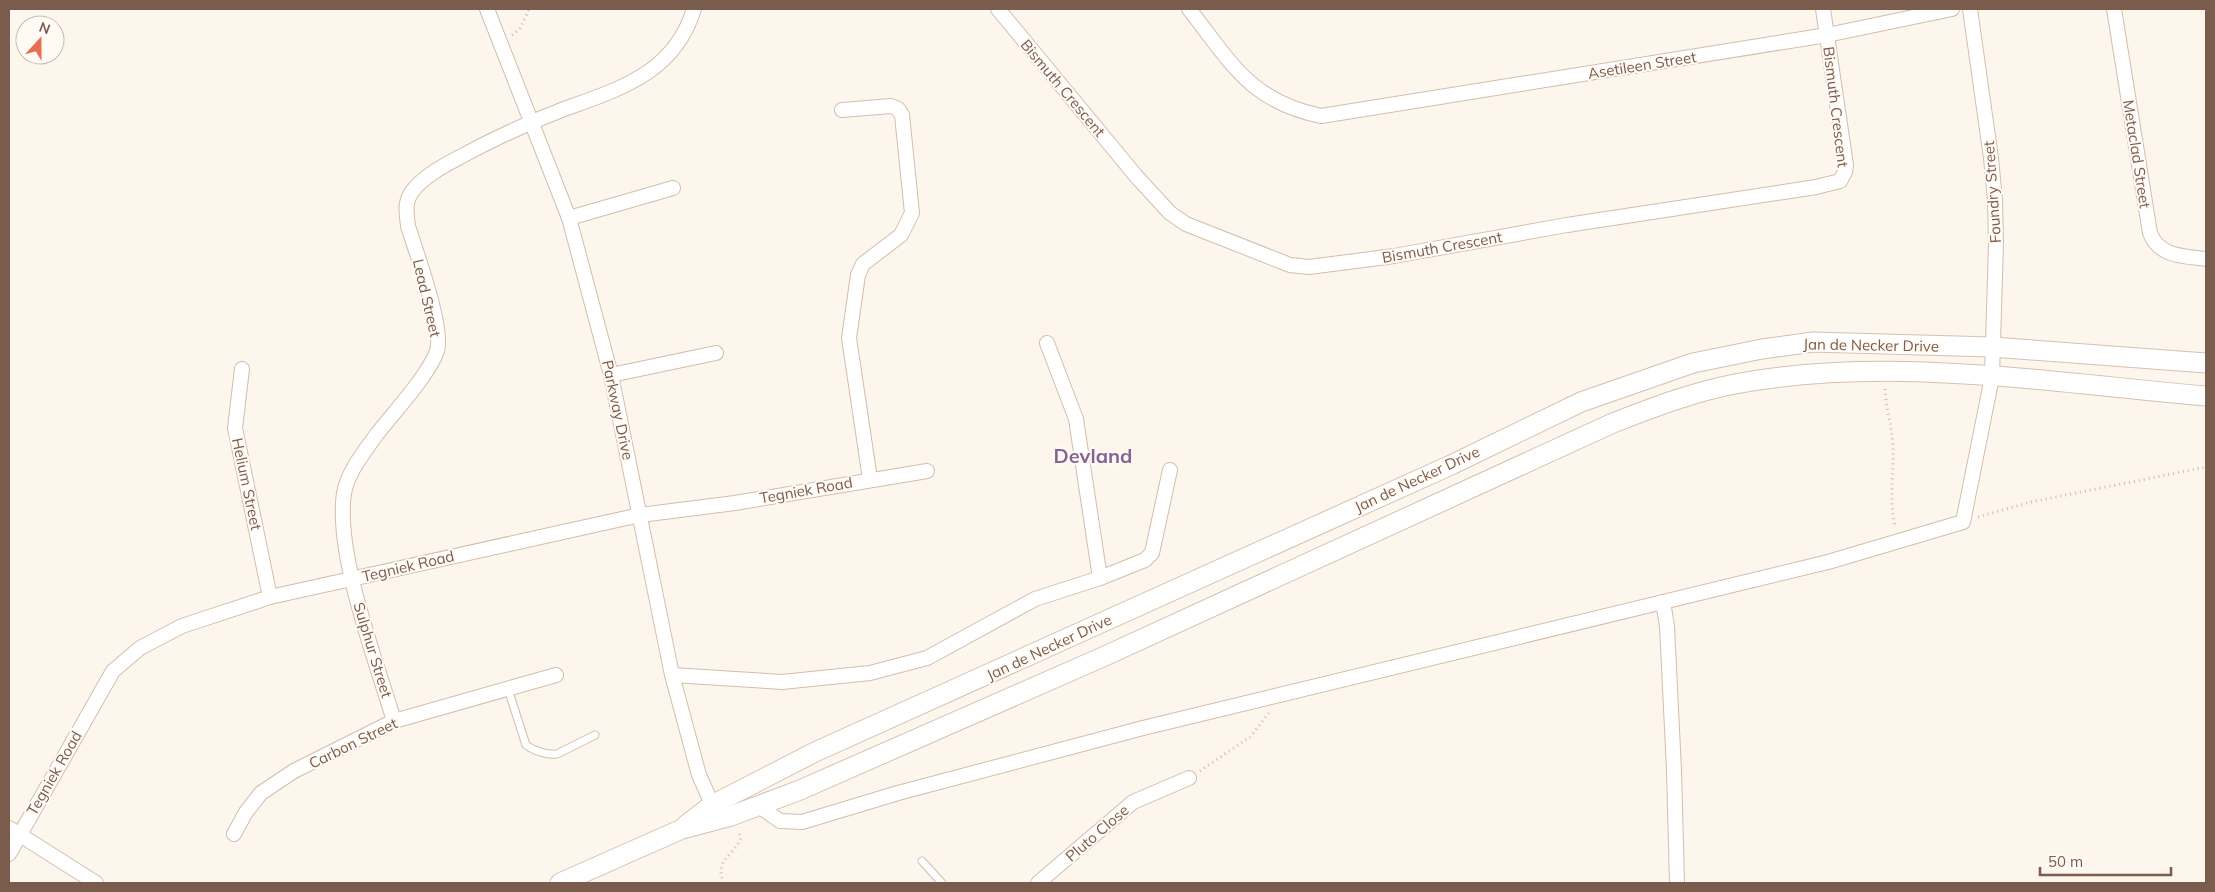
<svg xmlns="http://www.w3.org/2000/svg" width="2215" height="892" viewBox="0 0 2215 892" font-family="Mulish,sans-serif">
<style>
.lines{fill:none;stroke-linecap:round;stroke-linejoin:round}
.service-casing{stroke:#d1beb0;stroke-width:9}
.minor-casing{stroke:#d1beb0;stroke-width:16}
.secondary-casing{stroke:#d6c0b0;stroke-width:21}
.path{stroke:#d9b8a5;stroke-width:3;stroke-dasharray:1 4;stroke-linecap:butt}
.service{stroke:#fff;stroke-width:7}
.minor{stroke:#fff;stroke-width:14}
.secondary{stroke:#fff;stroke-width:19}
.labels{text-anchor:middle;dominant-baseline:central;stroke-width:4;stroke-linejoin:round;paint-order:stroke}
.street-label{font-size:15px;fill:#7a5c4d;stroke:#fffaf3}
.district-label{font-size:20px;font-weight:bold;fill:#846695;stroke:#fffaf3}
</style>
<rect width="100%" height="100%" fill="#fdf6ec"/>
<g class="lines">
<g class="service-casing">
<g id="service">
<path d="M508,689L526,745C534,751 547,755 557,754L595,735"/>
<path d="M922,861L942,883"/>
</g>
</g>
<g class="minor-casing">
<g id="minor">
<path d="M487,9L569,218L611,375L672,675L699,775L716,813"/>
<path d="M998,9L1136,176L1170,213L1186,224L1290,265L1309,267L1394,256L1567,225L1816,187L1840,181L1845,172L1846,165L1823,9"/>
<path d="M1189,9C1231,62 1249,101 1321,116L1827,35L1952,9"/>
<path d="M2114,9L2150,233C2159,257 2184,256 2206,259"/>
<path d="M842,110L891,106L898,109L902,115L912,213L901,235L863,264L858,275L849,338L870,479"/>
<path d="M569,218L673,188"/>
<path d="M1047,343L1076,419L1100,578"/>
<path d="M242,369L235,428L270,597"/>
<path d="M611,375L716,353"/>
<path d="M1663,602L1667,626L1674,770L1677,883"/>
<path d="M672,675L782,682L870,673L927,658L1035,599L1100,578L1145,560L1152,553L1170,470"/>
<path d="M394,721C376,660 335,554 344,493C348,471 365,451 377,434C394,412 428,376 437,351C444,328 416,252 408,226C407,215 404,204 411,193C422,177 443,166 460,157C493,139 528,123 564,109C592,99 623,89 648,72C670,57 686,35 694,9"/>
<path d="M759,806L780,821L802,822L898,793L1143,728L1828,562L1963,522L1992,377L1996,243L1995,200L1991,158L1970,9"/>
<path d="M9,828L96,883"/>
<path d="M234,834L246,812L261,793L294,771L394,721L556,675"/>
<path d="M9,854L113,671L140,648L182,626L270,597L640,515L735,503L927,471"/>
<path d="M1038,883L1133,802L1189,778"/>
</g>
</g>
<g class="secondary-casing">
<g id="secondary">
<path d="M686,825L712,805L815,752L1451,465L1581,402L1693,363L1762,349L1813,342L1992,347L2206,363"/>
<path d="M560,883L682,829L731,816L800,790L1105,656L1613,423C1652,408 1693,392 1735,384C1888,355 2053,383 2206,396"/>
</g>
</g>
<g class="path">
<path d="M512,35L520,29L529,9"/>
<path d="M1885,389C1886,408 1892,427 1893,446C1894,473 1889,500 1895,526"/>
<path d="M1978,517L2031,502L2206,467"/>
<path d="M1200,771L1250,737L1269,713"/>
<path d="M724,883C714,860 732,858 741,838L738,830"/>
</g>
<use href="#service" class="service"/>
<use href="#minor" class="minor"/>
<use href="#secondary" class="secondary"/>
</g>
<g class="labels">
<g class="street-label">
<text transform="translate(1642 65) rotate(-9)">Asetileen Street</text>
<text transform="translate(1063 88) rotate(50)">Bismuth Crescent</text>
<text transform="translate(1836 107) rotate(83)">Bismuth Crescent</text>
<text transform="translate(2137 154) rotate(81)">Metaclad Street</text>
<text transform="translate(1992 192) rotate(-94)">Foundry Street</text>
<text transform="translate(1442 247) rotate(-10)">Bismuth Crescent</text>
<text transform="translate(427 298) rotate(77)">Lead Street</text>
<text transform="translate(1871 345) rotate(1)">Jan de Necker Drive</text>
<text transform="translate(618 410) rotate(78)">Parkway Drive</text>
<text transform="translate(1417 479) rotate(-25)">Jan de Necker Drive</text>
<text transform="translate(247 484) rotate(78)">Helium Street</text>
<text transform="translate(806 490) rotate(-10)">Tegniek Road</text>
<text transform="translate(408 566) rotate(-13)">Tegniek Road</text>
<text transform="translate(1049 647) rotate(-25)">Jan de Necker Drive</text>
<text transform="translate(373 650) rotate(73)">Sulphur Street</text>
<text transform="translate(353 743) rotate(-26)">Carbon Street</text>
<text transform="translate(54 773) rotate(-60)">Tegniek Road</text>
<text transform="translate(1097 833) rotate(-41)">Pluto Close</text>
</g>
<g class="district-label">
<text x="1093" y="455">Devland</text>
</g>
</g>
<rect width="2215" height="892" fill="none" stroke="#7a5c4d" stroke-width="20"/>
<g transform="translate(40 40) rotate(21)"><circle r="24" fill="#fffaf3" stroke="#cabbb1"/>
<path d="M0-4L9 19L0 12L-9 19Z" fill="#e76f51"/>
<text y="-8" font-size="14" font-weight="bold" text-anchor="middle" fill="#7a5c4d">N</text>
</g>
<path d="M2040 867v8h131v-8" fill="none" stroke="#7a5c4d" stroke-width="2.5"/>
<text x="2048" y="867" font-size="15" fill="#7a5c4d" stroke="#fffaf3" stroke-width="4" paint-order="stroke">50 m</text>
</svg>
